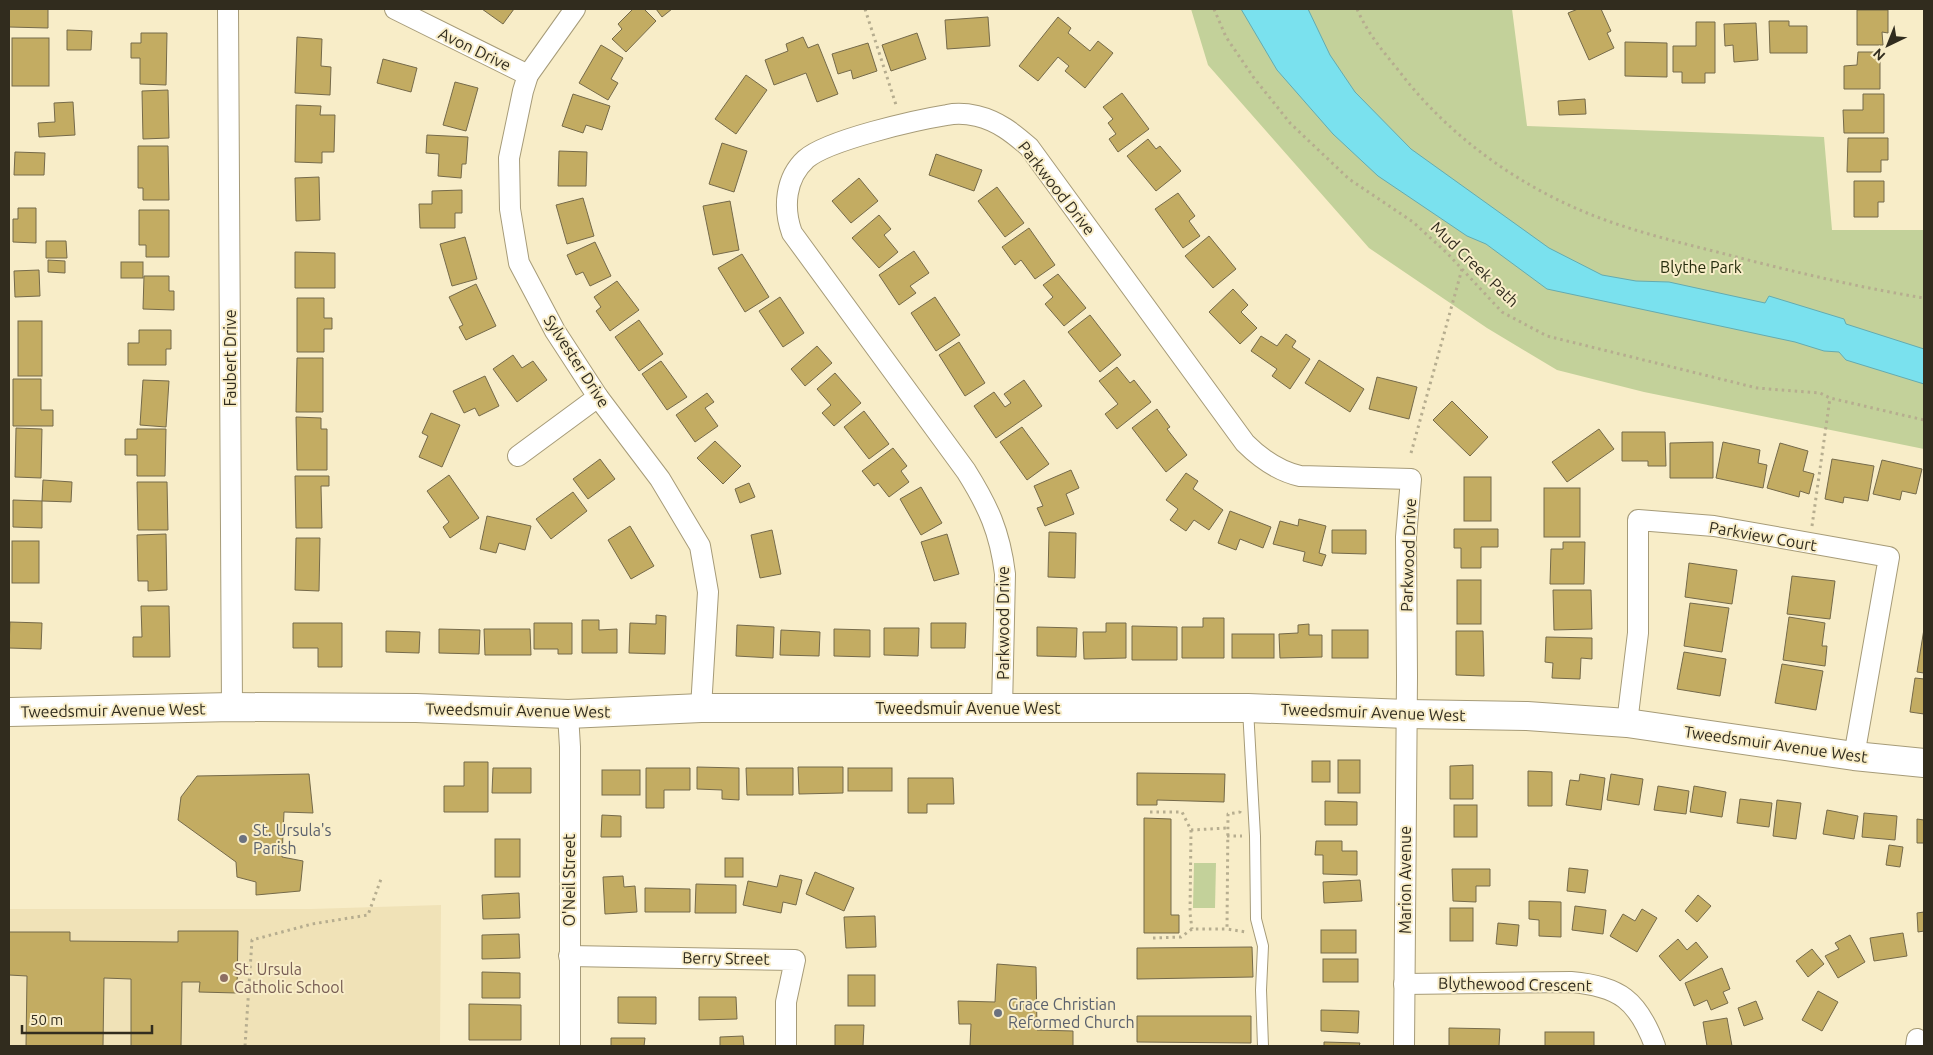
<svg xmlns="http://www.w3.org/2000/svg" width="1933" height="1055" viewBox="0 0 1933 1055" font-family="Ubuntu,sans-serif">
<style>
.built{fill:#f0e2b7}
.green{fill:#c3d19a}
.water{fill:#7ae1ee;stroke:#64abb0}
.building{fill:#c3ac62;stroke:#756a4a}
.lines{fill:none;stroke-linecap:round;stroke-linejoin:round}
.lane-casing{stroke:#a69b78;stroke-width:12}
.street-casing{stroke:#a69b78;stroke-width:22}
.secondary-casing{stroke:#a69b78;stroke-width:30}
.path{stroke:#b6ad8f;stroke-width:3;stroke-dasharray:2.5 4;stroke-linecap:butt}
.lane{stroke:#fff;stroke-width:10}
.street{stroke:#fff;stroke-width:20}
.secondary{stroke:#fff;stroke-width:28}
.worship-dot{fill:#6b7280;stroke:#f8edc8;stroke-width:2}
.education-dot{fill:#8d6e63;stroke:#f8edc8;stroke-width:2}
.labels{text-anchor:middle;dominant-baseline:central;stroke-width:4;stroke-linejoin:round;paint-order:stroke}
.street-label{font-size:16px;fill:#312c1e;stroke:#f8edc8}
.park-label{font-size:16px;fill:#272e0e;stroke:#f8edc8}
.worship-label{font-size:16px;fill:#5b616d;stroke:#f8edc8;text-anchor:start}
.education-label{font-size:16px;fill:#785e54;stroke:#f8edc8;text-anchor:start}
</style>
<rect width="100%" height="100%" fill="#f8edc8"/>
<path class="built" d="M441,905L440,1046H9V909H311Z"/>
<g class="green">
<path d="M1191,9H1512L1527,126L1824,137L1832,230H1924V449L1644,392L1557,370L1487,328L1369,248L1208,65Z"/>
<path d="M1194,863H1216L1215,908H1193Z"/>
</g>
<path class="water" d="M1241,9H1308L1330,55L1355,92L1411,149L1549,248L1602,275L1636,281L1669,282L1765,303L1769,296L1844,319L1846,324L1924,349V384L1846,360L1839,352L1824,351L1795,342L1547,289L1486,244L1467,236L1378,176L1333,134L1277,70Z"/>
<g class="building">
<path d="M9,9H48V28L9,27Z"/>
<path d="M482,9H514L503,24Z"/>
<path d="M633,9H644L656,21L626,52L612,39L622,29L618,24Z"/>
<path d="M656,9H672L662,17Z"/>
<path d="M1578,9H1601L1611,31L1607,33L1614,48L1589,60L1568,13Z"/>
<path d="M1857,10H1888V33L1882,32L1883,45H1857Z"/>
<path d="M988,17L990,46L947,49L945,20Z"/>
<path d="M1058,17L1071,28L1068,33L1090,51L1098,41L1113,53L1085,88L1065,71L1069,66L1058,57L1038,81L1019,66Z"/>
<path d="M1769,21H1789V26H1807V53H1770Z"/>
<path d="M1696,22H1715V73H1705V83H1682V72H1673V46H1696Z"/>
<path d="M1756,23L1758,60L1734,62L1733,45L1725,46L1724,24Z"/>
<path d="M67,30L92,31L91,50H67Z"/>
<path d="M141,33H167L166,85L140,84V58H131V43H141Z"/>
<path d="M917,33L926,59L891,71L882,45Z"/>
<path d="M297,37L322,39L321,66L331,67L330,95L295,93Z"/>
<path d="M803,37L808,48L818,44L838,94L817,102L806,73L774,85L765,60L788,51L786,44Z"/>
<rect x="12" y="38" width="37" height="48"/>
<path d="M1625,42L1667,43V77L1625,76Z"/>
<path d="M868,43L877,71L853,79L851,70L838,74L832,54Z"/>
<path d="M601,45L623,58L611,79L618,83L608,100L579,83Z"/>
<path d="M1858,52H1880V89H1844V66L1857,65Z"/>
<path d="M383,59L417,68L411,92L377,83Z"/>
<path d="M746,75L767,90L736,134L715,119Z"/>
<path d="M455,82L478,88L466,131L443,125Z"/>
<path d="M168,90L169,138L143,139L142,91Z"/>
<path d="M1122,93L1149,129L1118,152L1109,139L1116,134L1108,123L1113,119L1103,107Z"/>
<path d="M573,94L610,106L602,130L586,125L583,133L562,126Z"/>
<path d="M1863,94H1884V133H1844L1843,110H1863Z"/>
<path d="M1585,99L1586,114L1559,115L1558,101Z"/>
<path d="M73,102L75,135L39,137L38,123L55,122L54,103Z"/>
<path d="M296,105L321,106L320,115H335L334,152H322V163L295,162Z"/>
<path d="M427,135L468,137L466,164H462L461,178L438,176L439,154L426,153Z"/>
<path d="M1848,138H1888V160H1881V172H1847Z"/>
<path d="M1148,139L1156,149L1160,146L1181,171L1156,191L1127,156Z"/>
<path d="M722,143L747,151L734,192L709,184Z"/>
<path d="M138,146H168L169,200H143V188H138Z"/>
<path d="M559,151L587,152L586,186H558Z"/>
<path d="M15,152L45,153L44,175H14Z"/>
<path d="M936,154L982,170L974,191L929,175Z"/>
<path d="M319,177L320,220L296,221L295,178Z"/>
<path d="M859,178L878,201L851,223L832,201Z"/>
<path d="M1854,181H1884V202H1878V217H1854Z"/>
<path d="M997,187L1024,223L1005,237L978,201Z"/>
<path d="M462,190V213H455V228H420L419,204H432V191Z"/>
<path d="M1178,193L1195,216L1189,221L1200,236L1183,248L1155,209Z"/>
<path d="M583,198L594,236L567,244L556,205Z"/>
<path d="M730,201L739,250L713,255L703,206Z"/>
<path d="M18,208H36V243L13,242V219H18Z"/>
<path d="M139,210H169V257H146V245H139Z"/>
<path d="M879,215L891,229L884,235L898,252L879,268L852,238Z"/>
<path d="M1029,228L1055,265L1035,279L1021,260L1015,265L1002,247Z"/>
<path d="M1209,236L1236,269L1213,288L1185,256Z"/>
<path d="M465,237L477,279L452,286L440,244Z"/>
<path d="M46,241H66L67,258H46Z"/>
<path d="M595,242L611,276L590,286L583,272L576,275L567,255Z"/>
<path d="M914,251L929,273L910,286L916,293L899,305L879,275Z"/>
<path d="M295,252L335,253V288H295Z"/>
<path d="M742,254L769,297L745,312L718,268Z"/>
<path d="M48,260L65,261V273L48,272Z"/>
<rect x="121" y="262" width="22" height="16"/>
<path d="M39,270L40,296L15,297L14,271Z"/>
<path d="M1058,274L1086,308L1064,326L1045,304L1053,297L1043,285Z"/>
<path d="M144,276H169V291H174V310L143,309Z"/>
<path d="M617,281L639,310L610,331L596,311L601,307L594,297Z"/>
<path d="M476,284L496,326L466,340L459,327L463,325L449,297Z"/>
<path d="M1233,289L1248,305L1241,312L1257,328L1240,344L1209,312Z"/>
<path d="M780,297L804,333L783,347L759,311Z"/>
<path d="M935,297L960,335L936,351L911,313Z"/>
<path d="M297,298H324V318H332V329H324V352H297Z"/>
<path d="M1090,315L1121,355L1100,372L1068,332Z"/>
<path d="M639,320L663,354L639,371L615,337Z"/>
<rect x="18" y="321" width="24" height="55"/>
<path d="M139,330H171V349H166V365H128V343H139Z"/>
<path d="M1286,334L1296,341L1292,347L1310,359L1290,389L1272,376L1277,369L1251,351L1261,336L1277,346Z"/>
<path d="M959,342L985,383L965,396L939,355Z"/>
<path d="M817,346L832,363L805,386L791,369Z"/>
<path d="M513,355L522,368L533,361L547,380L517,402L493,369Z"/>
<path d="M297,358H323V412H296Z"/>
<path d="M1319,360L1364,389L1350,412L1305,383Z"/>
<path d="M661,361L687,397L667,410L642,374Z"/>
<path d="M1117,367L1130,383L1134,380L1151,402L1117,429L1105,414L1118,404L1099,381Z"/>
<path d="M835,373L861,403L834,426L822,413L831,405L817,389Z"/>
<path d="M485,376L499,406L479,416L475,408L464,413L453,391Z"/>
<path d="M1377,377L1417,387L1409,419L1369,409Z"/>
<path d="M13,379H41V410H53V426H13Z"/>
<path d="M143,380L169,381L166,427L140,425Z"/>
<path d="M1024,380L1042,406L996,438L974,406L994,392L1005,407L1011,403L1004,394Z"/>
<path d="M707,393L714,402L705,408L718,426L695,442L676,415Z"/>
<path d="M1452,401L1488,437L1470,456L1433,420Z"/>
<path d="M1157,409L1170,427L1167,429L1187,455L1166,472L1132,428Z"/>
<path d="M864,411L889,444L869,459L844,427Z"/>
<path d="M431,413L460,425L442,467L419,457L428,436L422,433Z"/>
<path d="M296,417L321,418V429H327V470H297Z"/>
<path d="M1022,427L1049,464L1027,480L1000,442Z"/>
<path d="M16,428L42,429L41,478L15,477Z"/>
<path d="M137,429H166L165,476H137V455H125V439H137Z"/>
<path d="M1599,429L1614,449L1567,482L1552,462Z"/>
<path d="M1622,432H1665L1666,466H1648V461H1622Z"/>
<path d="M715,441L741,466L723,484L697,458Z"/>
<path d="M1713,442V478H1670V443Z"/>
<path d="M1723,442L1760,450L1758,463L1767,465L1763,488L1716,478Z"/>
<path d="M1780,443L1808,451L1803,471L1814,474L1809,494L1800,491L1799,497L1767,488Z"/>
<path d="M893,448L907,466L901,471L909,482L889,497L878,483L874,486L862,471Z"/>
<path d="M600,459L615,479L588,499L573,479Z"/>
<path d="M1832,459L1874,466L1868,501L1844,497L1843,503L1825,499Z"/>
<path d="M1882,460L1922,469L1916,494L1902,491L1900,500L1873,494Z"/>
<path d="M1071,470L1079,488L1066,494L1074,514L1045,526L1037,508L1043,506L1034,486Z"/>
<path d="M1186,473L1198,481L1193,489L1223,510L1209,530L1194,520L1186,531L1170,520L1178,509L1166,500Z"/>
<path d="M449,475L479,518L450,538L443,527L449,522L427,491Z"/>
<path d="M295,476H329V486H321L322,528H296Z"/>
<rect x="1464" y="477" width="27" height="44"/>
<path d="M43,480L72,482L71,502L42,501Z"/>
<path d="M137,482H167L168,530H138Z"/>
<path d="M749,483L755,497L740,503L735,489Z"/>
<path d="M921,487L942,523L921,535L900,499Z"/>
<rect x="1544" y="488" width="36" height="49"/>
<path d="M573,492L587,511L551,539L536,519Z"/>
<path d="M13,500L42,501V528L13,527Z"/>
<path d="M1230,511L1271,527L1263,548L1240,539L1236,550L1218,543Z"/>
<path d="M487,516L531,526L525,550L499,543L496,553L480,549Z"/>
<path d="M1299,519L1326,526L1319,553L1326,555L1322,566L1303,561L1305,552L1273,544L1280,521L1298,526Z"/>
<path d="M630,526L654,566L631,579L608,540Z"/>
<path d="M1454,529H1498V547H1481V568H1461V548H1454Z"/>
<path d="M772,530L781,574L760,578L751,535Z"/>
<path d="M1332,530H1366V554L1332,553Z"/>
<path d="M1049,532L1076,533L1075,578L1048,577Z"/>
<path d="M166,534L167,590L148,591V581H138L137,535Z"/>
<path d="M947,534L959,574L934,581L921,542Z"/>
<path d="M296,538H320L319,591L295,590Z"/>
<rect x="12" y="541" width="27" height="42"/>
<path d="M1563,542H1585L1584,584H1550L1551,549H1563Z"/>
<path d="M1689,563L1737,570L1732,604L1685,597Z"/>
<path d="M1792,576L1835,581L1830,619L1787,614Z"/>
<rect x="1457" y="580" width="24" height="44"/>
<path d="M1553,590H1591L1592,629L1554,630Z"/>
<path d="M1690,603L1729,608L1722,652L1684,646Z"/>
<path d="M141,606H169L170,657H133V637H142Z"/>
<path d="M656,615L666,616L665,654L629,653L630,623L656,624Z"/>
<path d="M1789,617L1825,623L1822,646H1827L1825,666L1783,660Z"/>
<path d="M1203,618H1224V658H1182V627H1203Z"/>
<path d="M582,620H599V630L617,629V653H582Z"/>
<path d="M10,622L42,623L41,649L9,648Z"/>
<path d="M293,623H342V667H318V648H293Z"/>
<path d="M534,623H572V654H558V649H534Z"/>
<path d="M931,623H966L965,648H931Z"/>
<path d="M1106,623H1126V658L1084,659L1083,632H1106Z"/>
<path d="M1309,624V635H1322V657L1280,658L1279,634L1298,633V625Z"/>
<path d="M737,625L774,627L773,658L736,656Z"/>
<path d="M1132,626L1177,627V660H1132Z"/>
<path d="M1037,627L1077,628L1076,657L1037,656Z"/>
<path d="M884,628H919L918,656L884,655Z"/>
<path d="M439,629L480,630L479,654L439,653Z"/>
<path d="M484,629H530L531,655H485Z"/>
<path d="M834,629L870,630V657L834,656Z"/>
<path d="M1924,629V673L1917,672Z"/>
<path d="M781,630L820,632L819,656L780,655Z"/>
<rect x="1332" y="630" width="36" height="28"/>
<path d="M386,631L420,632L419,653L386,652Z"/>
<path d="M1456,631H1483L1484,676L1456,675Z"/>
<rect x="1232" y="634" width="42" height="24"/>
<path d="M1546,637L1592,638V659L1581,658L1580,679L1552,678L1553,663L1545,662Z"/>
<path d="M1684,652L1726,659L1720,696L1677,689Z"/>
<path d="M1782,664L1823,671L1816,710L1775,703Z"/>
<path d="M1915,678L1924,679V714L1910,712Z"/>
<rect x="1338" y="760" width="22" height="33"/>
<rect x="1312" y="761" width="18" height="21"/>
<path d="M464,762H488V812H444V786H464Z"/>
<path d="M1473,765V799H1450V766Z"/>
<path d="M697,767L739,768V800L722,799V790L697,789Z"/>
<path d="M798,767H843V793L799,794Z"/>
<path d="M493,768H531V793H492Z"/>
<path d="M646,768H690V790H664V808H646Z"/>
<path d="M746,768H793V795H747Z"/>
<rect x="848" y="768" width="44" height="23"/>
<rect x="602" y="770" width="38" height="25"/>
<path d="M1528,771L1552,772V806H1528Z"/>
<path d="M1137,773L1225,774L1224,802L1157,800V805H1137Z"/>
<path d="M309,774L313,813L284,812L282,857L303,861L300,891L256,895V882L237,877L236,862L178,820L181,797L197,776Z"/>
<path d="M1580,774L1605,778L1601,810L1566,805L1570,780L1579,781Z"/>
<path d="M1611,774L1643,779L1639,805L1607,800Z"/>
<path d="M908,778H953L954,804H927V813H908Z"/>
<path d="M1658,786L1689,791L1686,814L1654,810Z"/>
<path d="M1694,786L1726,792L1722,817L1690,812Z"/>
<path d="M1740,799L1772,803L1769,827L1737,823Z"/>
<path d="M1777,800L1801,803L1796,839L1773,836Z"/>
<path d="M1325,801L1357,802V825H1325Z"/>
<rect x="1454" y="805" width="23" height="32"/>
<path d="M1827,810L1858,816L1854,839L1823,834Z"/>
<path d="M1864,813L1897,816L1895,840L1862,837Z"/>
<path d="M602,815L621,816V837H601Z"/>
<path d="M1144,818L1171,819V915H1179V933H1144Z"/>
<path d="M1917,819L1924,820V843H1917Z"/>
<rect x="495" y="839" width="25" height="38"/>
<path d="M1316,841H1342V851H1357V875L1323,874V855H1315Z"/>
<path d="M1889,845L1903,847L1900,867L1886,865Z"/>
<rect x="725" y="858" width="18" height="19"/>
<path d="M1569,868L1588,870L1585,893L1567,891Z"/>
<path d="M1452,869H1490V886H1476V902L1453,901Z"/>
<path d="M815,872L854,888L844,911L806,894Z"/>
<path d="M780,875L802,880L796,905L783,902L781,913L743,905L748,881L777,887Z"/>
<path d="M623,876L624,887L635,886L637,912L605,914L603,877Z"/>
<path d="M1360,880L1362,901L1324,903L1323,882Z"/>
<path d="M696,884L736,885V913H695Z"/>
<path d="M645,888L690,889V912H645Z"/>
<path d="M519,893L520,918L483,919L482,895Z"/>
<path d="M1698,895L1711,906L1697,922L1685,911Z"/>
<path d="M1529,901L1561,902V937L1539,936V920L1529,919Z"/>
<path d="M1575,906L1606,910L1603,934L1572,930Z"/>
<rect x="1450" y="908" width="23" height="33"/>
<path d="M1642,909L1657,918L1637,952L1610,936L1623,914L1635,921Z"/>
<path d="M1924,912V931L1918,932L1917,913Z"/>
<path d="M875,916L876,947L846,948L844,917Z"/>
<path d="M1498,923L1519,925L1517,946L1496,944Z"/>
<rect x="1321" y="930" width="35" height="23"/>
<path d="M178,931H238L237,993L199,992L200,982H182L181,1046H131V979L104,978L103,1046H26L27,976L9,975V932H70V941L178,942Z"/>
<path d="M1903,933L1907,956L1874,961L1870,938Z"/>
<path d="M519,934L520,958L482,959V935Z"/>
<path d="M1850,935L1865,962L1838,978L1825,956L1839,949L1835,943Z"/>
<path d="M1678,939L1687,950L1696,942L1708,957L1680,981L1659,956Z"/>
<path d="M1252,947L1253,977L1137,979V948Z"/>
<path d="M1812,949L1824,964L1808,977L1796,961Z"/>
<rect x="1323" y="959" width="35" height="23"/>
<path d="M997,964L1036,967L1037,1030L1073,1031V1046H970L971,1024H959L958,1001L995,1002Z"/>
<path d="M1722,968L1730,989L1723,992L1728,1003L1711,1010L1707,1000L1694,1006L1685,983Z"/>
<path d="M482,972L520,973V998H482Z"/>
<rect x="848" y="975" width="27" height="31"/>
<path d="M1818,991L1838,1002L1822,1031L1802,1020Z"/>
<path d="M618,997H656V1024L618,1023Z"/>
<path d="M699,997H736L737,1019L699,1020Z"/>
<path d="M1756,1001L1763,1019L1744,1026L1738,1008Z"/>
<path d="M469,1004L521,1005V1040H469Z"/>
<path d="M1321,1010L1359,1011L1358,1033L1321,1031Z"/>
<path d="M1137,1016H1251V1043L1137,1042Z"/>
<path d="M1727,1018L1732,1046H1707L1703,1022Z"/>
<path d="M835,1025H864L863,1046H835Z"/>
<path d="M1449,1028L1500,1029L1499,1046H1449Z"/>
<rect x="1545" y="1032" width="49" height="14"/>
<path d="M743,1036L744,1046H720V1037Z"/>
<path d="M611,1038H645L644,1046H611Z"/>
<path d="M1324,1042L1360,1043L1359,1046H1324Z"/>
</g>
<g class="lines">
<g class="lane-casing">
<path id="lane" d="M1248,709L1255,836L1256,919L1263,946L1261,990L1263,1046"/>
</g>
<g class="street-casing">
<g id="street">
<path d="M228,9L232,707"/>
<path d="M395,9L528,75"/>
<path d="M575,9L528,75L523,91L509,158L510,209L519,263L555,331L598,397L660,479L700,546L708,592L701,708"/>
<path d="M518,456L598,397"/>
<path d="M1002,708L1005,574C1000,532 988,506 966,471L792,233C783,208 785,178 806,159C828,140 916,120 947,115C957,113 968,114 977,116C998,121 1013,133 1029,147L1245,443C1261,459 1278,471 1300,476L1411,479L1406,537L1407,677L1404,1046"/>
<path d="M568,714L570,747V1046"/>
<path d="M1627,723L1638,633V520L1714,526L1889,557L1854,756"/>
<path d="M569,956L795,960L786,1002V1046"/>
<path d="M1404,984L1571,982C1619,986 1638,1000 1655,1046"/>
<path d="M1916,1046L1917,1039"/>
</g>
</g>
<g class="secondary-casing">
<path id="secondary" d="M9,712L232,707L416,708L568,714L701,708H1248L1407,714L1527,716L1627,723L1854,756L1924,763"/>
</g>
<g class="path">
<path d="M865,9L897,108"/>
<path d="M1214,9L1226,37L1254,78L1290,123L1349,179L1413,222L1448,254L1502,312L1547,336L1757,388L1820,393L1830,398L1924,420"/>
<path d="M1357,9C1368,34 1382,50 1399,71C1447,134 1514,183 1587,213C1631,231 1678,242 1725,254C1790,271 1857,287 1924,298"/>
<path d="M1411,453L1462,269"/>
<path d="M1812,526L1830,398"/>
<path d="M1240,811V812L1228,814L1227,929L1246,932"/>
<path d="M1150,812H1182L1191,830L1227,828"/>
<path d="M1191,830L1190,913L1192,929"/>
<path d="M1227,836H1242"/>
<path d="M1153,938L1181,937L1192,929H1227"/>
<path d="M245,1046L252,940L312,924L368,915L381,879"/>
</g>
<use href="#lane" class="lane"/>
<use href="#street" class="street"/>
<use href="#secondary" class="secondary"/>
</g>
<g class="worship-dot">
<circle cx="243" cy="839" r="5"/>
<circle cx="998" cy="1013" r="5"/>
</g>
<circle class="education-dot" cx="224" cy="978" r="5"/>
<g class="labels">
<g class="street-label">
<text transform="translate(475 49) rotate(26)">Avon Drive</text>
<text transform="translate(1057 188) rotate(52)">Parkwood Drive</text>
<text transform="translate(1475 264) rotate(44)">Mud Creek Path</text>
<text transform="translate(230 358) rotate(-90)">Faubert Drive</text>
<text transform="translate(577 361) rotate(57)">Sylvester Drive</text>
<text transform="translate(1763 536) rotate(10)">Parkview Court</text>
<text transform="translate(1408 555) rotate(-88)">Parkwood Drive</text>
<text transform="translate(1003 623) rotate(-90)">Parkwood Drive</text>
<text x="968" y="708">Tweedsmuir Avenue West</text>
<text transform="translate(113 710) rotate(-1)">Tweedsmuir Avenue West</text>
<text transform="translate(518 710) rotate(1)">Tweedsmuir Avenue West</text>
<text transform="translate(1373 712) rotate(2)">Tweedsmuir Avenue West</text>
<text transform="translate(1776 744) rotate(8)">Tweedsmuir Avenue West</text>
<text transform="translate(569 880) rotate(-90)">O'Neil Street</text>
<text transform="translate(1405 880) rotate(-90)">Marion Avenue</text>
<text transform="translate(726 958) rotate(1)">Berry Street</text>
<text transform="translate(1515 984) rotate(1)">Blythewood Crescent</text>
</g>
<g class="park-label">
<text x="1701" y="267">Blythe Park</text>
</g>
<g class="worship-label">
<text x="253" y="830">St. Ursula's<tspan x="253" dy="18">Parish</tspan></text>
<text x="1008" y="1004">Grace Christian<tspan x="1008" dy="18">Reformed Church</tspan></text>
</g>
<g class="education-label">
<text x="234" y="969">St. Ursula<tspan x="234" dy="18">Catholic School</tspan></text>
</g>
</g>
<rect width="1933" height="1055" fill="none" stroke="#312c1e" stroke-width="20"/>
<g transform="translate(1888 45) rotate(223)" stroke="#f8edc8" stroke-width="4" paint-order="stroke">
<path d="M0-4L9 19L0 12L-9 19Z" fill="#312c1e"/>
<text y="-8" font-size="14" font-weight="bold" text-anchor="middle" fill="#312c1e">N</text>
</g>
<path d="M22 1025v8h130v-8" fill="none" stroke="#312c1e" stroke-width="2.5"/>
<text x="30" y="1025" font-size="15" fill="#312c1e" stroke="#f8edc8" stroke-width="4" paint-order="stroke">50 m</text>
</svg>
